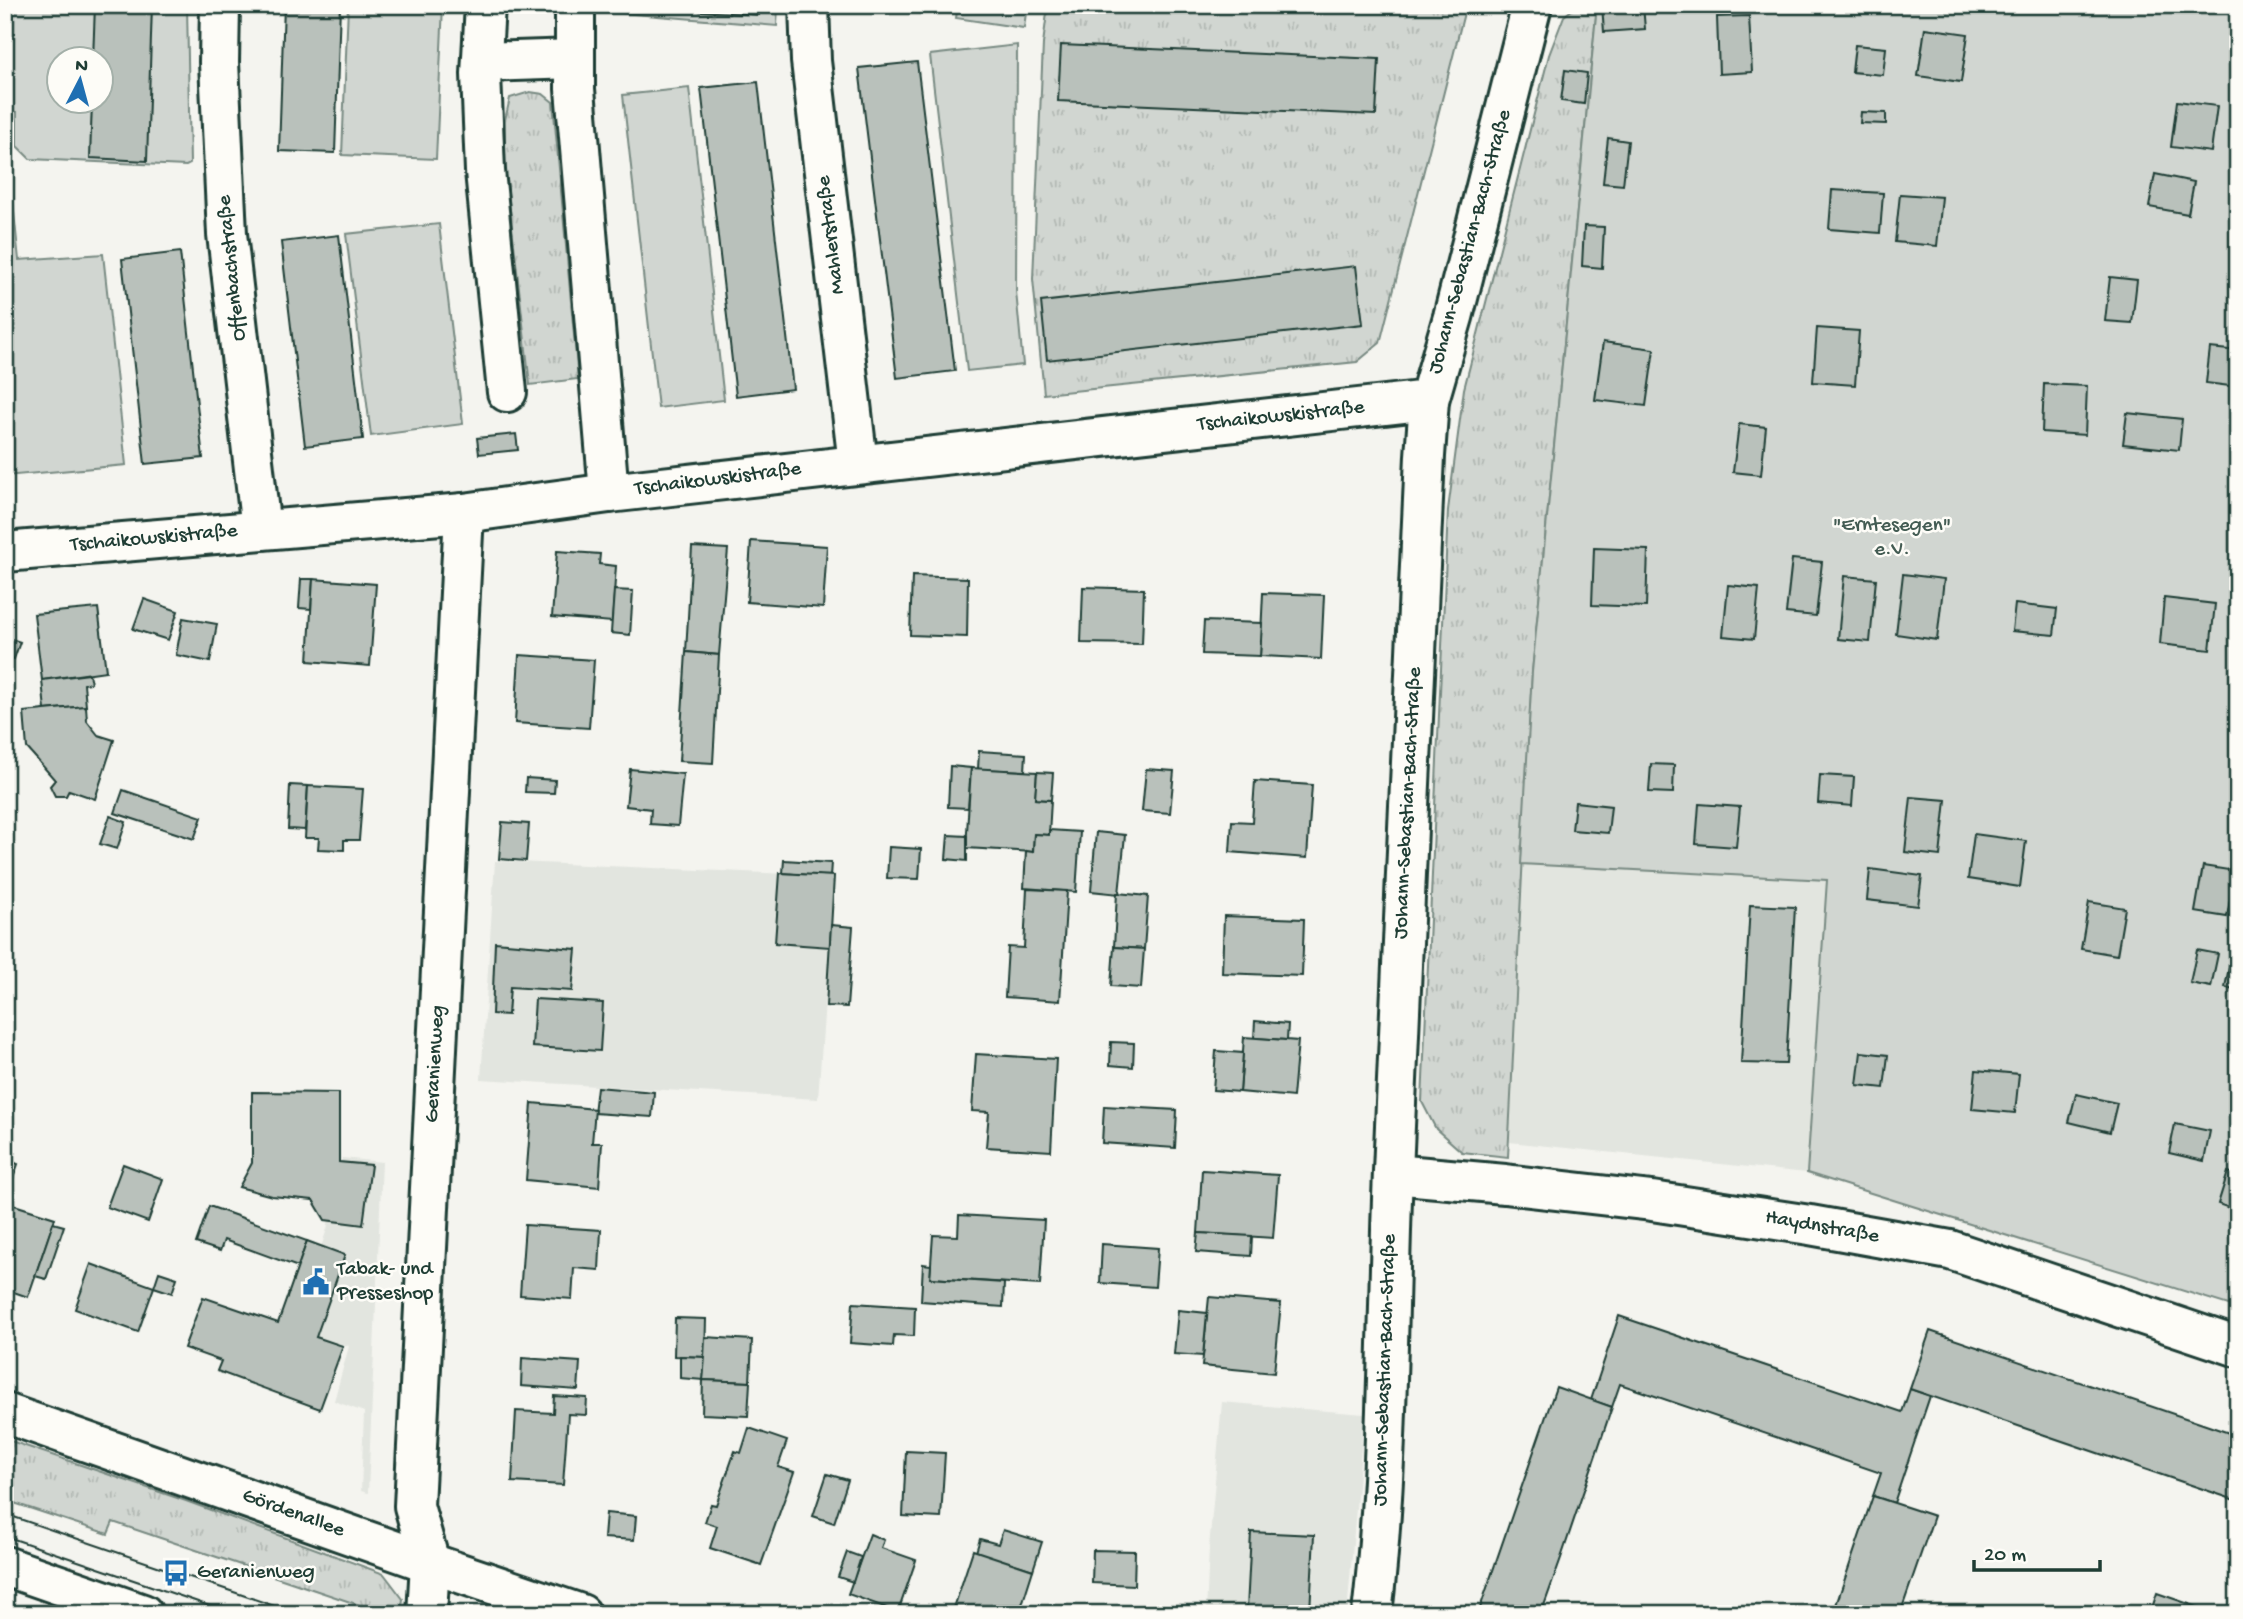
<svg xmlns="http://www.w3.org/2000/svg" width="2243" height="1619" viewBox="0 0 2243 1619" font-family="'Gochi Hand',sans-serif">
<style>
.built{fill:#e2e5df}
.grass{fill:url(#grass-tufts);stroke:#788a82;stroke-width:2}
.garden{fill:#d1d6d1;stroke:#788a82;stroke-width:2;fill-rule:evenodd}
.building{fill:#b9c1bb;stroke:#1f3d34;stroke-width:2}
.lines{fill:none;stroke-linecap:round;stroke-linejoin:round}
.minor-casing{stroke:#1f3d34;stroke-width:44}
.tertiary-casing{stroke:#1f3d34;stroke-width:44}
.minor{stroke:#fdfcf7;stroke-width:38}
.tertiary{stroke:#fdfcf7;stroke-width:38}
.tram{stroke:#1f3d34;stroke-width:2}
.labels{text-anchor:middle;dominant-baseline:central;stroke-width:5;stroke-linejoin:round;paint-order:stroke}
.street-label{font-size:21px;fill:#1f3d34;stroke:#fdfcf7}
.park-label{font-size:21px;fill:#435c53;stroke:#fdfcf7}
.poi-label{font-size:21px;fill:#1f3d34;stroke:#fdfcf7;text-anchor:start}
</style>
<defs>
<pattern id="grass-tufts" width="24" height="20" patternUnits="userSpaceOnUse" patternTransform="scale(1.75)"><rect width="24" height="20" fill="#d1d6d1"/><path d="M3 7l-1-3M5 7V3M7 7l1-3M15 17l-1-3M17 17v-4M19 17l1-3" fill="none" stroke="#b3b9b4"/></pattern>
</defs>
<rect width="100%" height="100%" fill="#f4f4ef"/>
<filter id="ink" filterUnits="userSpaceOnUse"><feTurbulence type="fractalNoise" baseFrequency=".0143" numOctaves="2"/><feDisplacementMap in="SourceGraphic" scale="14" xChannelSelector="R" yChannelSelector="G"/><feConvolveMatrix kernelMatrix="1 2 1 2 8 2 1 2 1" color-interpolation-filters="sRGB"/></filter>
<g filter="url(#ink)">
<g class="built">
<path d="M495,861L834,876L818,1099L481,1079Z"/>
<path d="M1521,864L1828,880L1807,1173L1509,1142Z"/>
<path d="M342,1158L382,1162L368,1493L361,1491L364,1412L334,1401L349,1346L294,1330L327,1229Z"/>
<path d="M1222,1402L1364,1414L1347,1614H1206L1209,1548Z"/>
</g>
<g class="grass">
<path d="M1048,5H1466L1380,343L1357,362L1044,394L1033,279L1043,44Z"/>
<path d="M1578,5H1597L1532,672L1508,1157L1462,1152L1436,1129L1422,1102L1448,510L1464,389L1549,55L1564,16Z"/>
<path d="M530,92L543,94L553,102L578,379L530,385L505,166V120L510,98Z"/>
<path d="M5,1439L186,1501L384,1574L403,1599L401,1614H377V1611L113,1522L108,1534L5,1500Z"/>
</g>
<g class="garden">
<path d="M5,5H187L190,164L186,166L30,159L17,146V112H5ZM60,60H102V102H60Z"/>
<path d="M348,5H443L436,159L342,155Z"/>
<path d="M586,5H778L777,26L586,10Z"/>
<path d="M958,5H1027L1024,28L956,18Z"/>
<path d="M1597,5H2238V1308L1807,1173L1827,880L1521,864L1532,672Z"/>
<path d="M1017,45L1016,291L1023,365L967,371L930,55Z"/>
<path d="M689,88L724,400L658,408L623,95Z"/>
<path d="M5,170L10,174L19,260L103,254L126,465L5,476Z"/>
<path d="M439,224L463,424L371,436L346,234Z"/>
</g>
<g class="building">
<path d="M95,5H152L147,161L90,158L92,102H102V60H93Z"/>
<path d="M284,5H340L335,153L279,151Z"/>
<path d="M700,5H760L759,15L700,11Z"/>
<path d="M892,5H950L949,13Z"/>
<path d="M1602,5H1643L1645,29L1604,32Z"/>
<path d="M1749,16L1752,72L1719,74L1717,17Z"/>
<path d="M1925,28L1968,34L1961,82L1918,76Z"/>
<path d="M1061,45L1379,59L1376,115L1058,101Z"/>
<path d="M1855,45L1886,48L1883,75L1852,72Z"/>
<path d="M917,62L955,371L897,378L859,68Z"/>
<path d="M1565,70L1587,73L1584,104L1561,101Z"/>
<path d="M758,82L793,389L736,396L701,88Z"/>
<path d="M2177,101L2217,106L2211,152L2171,147Z"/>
<path d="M1861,112L1886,113V124L1860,123Z"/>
<path d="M1608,138L1628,141L1623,185L1603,183Z"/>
<path d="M2155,174L2194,182L2188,214L2149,207Z"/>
<path d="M1832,190L1883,193L1880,233L1829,229Z"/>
<path d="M1900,194L1942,197L1937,246L1895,242Z"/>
<path d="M1584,226L1604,227L1602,268L1582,266Z"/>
<path d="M339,235L363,439L305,446L281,242Z"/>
<path d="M180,252L203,458L145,464L122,259Z"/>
<path d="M1356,266L1363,324L1047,360L1041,302Z"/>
<path d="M2110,277L2137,280L2132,323L2105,321Z"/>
<path d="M1817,328L1859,331L1855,385L1813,382Z"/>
<path d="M1603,342L1654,349L1646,406L1595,400Z"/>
<path d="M2210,348L2238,351V387L2206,383Z"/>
<path d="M2044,384L2087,386L2085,435L2042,432Z"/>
<path d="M2127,413L2182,419L2179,450L2123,444Z"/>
<path d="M1739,424L1766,427L1761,475L1733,472Z"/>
<path d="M516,434L518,450L479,454L477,438Z"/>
<path d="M751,541L827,546L823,608L747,602Z"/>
<path d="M692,547L728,549L719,655L686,652Z"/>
<path d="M1594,548L1648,550L1646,607L1592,605Z"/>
<path d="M557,551L600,554L599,564L616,566L612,622L552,617Z"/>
<path d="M1792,559L1822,562L1816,616L1786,613Z"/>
<path d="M1903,574L1944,579L1937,640L1896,634Z"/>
<path d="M912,576L968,578L967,637L910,635Z"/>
<path d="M1844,576L1876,579L1870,642L1838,639Z"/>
<path d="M301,579H313L311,609L299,608Z"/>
<path d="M313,579L376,584L370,666L308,661Z"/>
<path d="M1728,585L1759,588L1754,639L1723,636Z"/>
<path d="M1083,587L1144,589L1142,644L1081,643Z"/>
<path d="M614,590L633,591L630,635L611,633Z"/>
<path d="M1263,593L1324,595L1321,659L1260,656Z"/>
<path d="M2164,598L2215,604L2210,650L2160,644Z"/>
<path d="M144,599L178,611L168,640L133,629Z"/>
<path d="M2015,604L2057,609L2054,635L2012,631Z"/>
<path d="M98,608L106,671L42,680L34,614Z"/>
<path d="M183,618L217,624L210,662L176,655Z"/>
<path d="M1204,621L1262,623L1260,656L1202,654Z"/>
<path d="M5,637L20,642L14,659L5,656Z"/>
<path d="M686,652L719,655L713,763L679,761Z"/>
<path d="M519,655L594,660L589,728L515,723Z"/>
<path d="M89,674L91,683L84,684L86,706L45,710L42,680Z"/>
<path d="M86,706L87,721L98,735L114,740L95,799L69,790L66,796H55L50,786L55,780L27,748L24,712Z"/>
<path d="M979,751L1026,754L1025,771L978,769Z"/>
<path d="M1651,764L1674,765L1673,793L1649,792Z"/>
<path d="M950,766L971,768L968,808L948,807Z"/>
<path d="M971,768L1037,772L1035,799L1051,800L1049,835L1034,834L1033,852L966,848Z"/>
<path d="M630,769L683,774L678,826L650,824L651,809L626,806Z"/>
<path d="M1146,769L1174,771L1170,813L1142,811Z"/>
<path d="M1037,772L1053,773L1051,800L1035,799Z"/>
<path d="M1820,775L1854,777L1852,806L1818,803Z"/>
<path d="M526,778L555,780L554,793L525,792Z"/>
<path d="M1255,781L1312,785L1307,858L1230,852L1232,821L1252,822Z"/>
<path d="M290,785L308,786L305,830L288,829Z"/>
<path d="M308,786L363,789L359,840H344V850L318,849L319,838H305Z"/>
<path d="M123,790L202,817L194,839L115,813Z"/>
<path d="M1911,797L1946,800L1940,856L1905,852Z"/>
<path d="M1575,802L1611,806L1608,833L1572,830Z"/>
<path d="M1699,804L1740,807L1736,847L1696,844Z"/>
<path d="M110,816L126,822L117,849L100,844Z"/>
<path d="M502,822L529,824L526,861L499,859Z"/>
<path d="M1049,830L1080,832L1076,892L1024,888L1026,851L1033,852L1034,834L1049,835Z"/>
<path d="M1096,832L1125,835L1119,894L1091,891Z"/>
<path d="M1974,834L2026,841L2020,887L1968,879Z"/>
<path d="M948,835L967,836V861L946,859Z"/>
<path d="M889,847L921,849L919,879L887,878Z"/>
<path d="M784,860L831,863L830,877L783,873Z"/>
<path d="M2203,866L2235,871L2227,917L2195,912Z"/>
<path d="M1870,869L1922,876L1918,906L1867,900Z"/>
<path d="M780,873L834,876L830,947L775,943Z"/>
<path d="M1027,889L1067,891L1060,1001L1005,997L1008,947L1024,948Z"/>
<path d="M1117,893L1148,896L1144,949L1114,947Z"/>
<path d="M2089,902L2125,908L2117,955L2081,949Z"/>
<path d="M1750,905L1795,907L1786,1064L1741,1063Z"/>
<path d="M1224,916L1304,919L1302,976L1222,973Z"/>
<path d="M831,925L853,927L847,1007L826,1006Z"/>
<path d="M495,942L576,949L572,991L510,987L508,1015L492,1014Z"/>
<path d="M1114,947L1144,949L1141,988L1111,986Z"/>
<path d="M2197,950L2218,954L2211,987L2190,983Z"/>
<path d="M2232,953L2238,954V990L2225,987Z"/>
<path d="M535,999L603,1003L600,1051L532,1047Z"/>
<path d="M1255,1021L1288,1024L1287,1040L1254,1038Z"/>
<path d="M1244,1037L1298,1041L1293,1097L1240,1092Z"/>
<path d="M1111,1042L1134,1043L1133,1067L1110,1065Z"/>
<path d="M1216,1051L1243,1053L1240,1092L1213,1090Z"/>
<path d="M1861,1052L1888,1055L1884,1088L1857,1085Z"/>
<path d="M976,1054L1056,1059L1051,1151L986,1147L989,1112L972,1111Z"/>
<path d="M1976,1070L2019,1074L2015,1113L1972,1109Z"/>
<path d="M597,1087L654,1092L652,1117L594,1113Z"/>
<path d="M252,1092L339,1093V1162L371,1165L363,1225L325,1220L313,1200L272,1196L239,1187L252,1163Z"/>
<path d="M2076,1094L2117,1103L2110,1132L2069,1122Z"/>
<path d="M532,1103L595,1109L592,1143H602L599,1187L526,1180Z"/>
<path d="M1104,1106L1177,1110L1175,1148L1102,1143Z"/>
<path d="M2175,1124L2210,1131L2204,1161L2169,1153Z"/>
<path d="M5,1159L18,1164L5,1202Z"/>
<path d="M123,1164L163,1179L148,1222L107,1207Z"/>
<path d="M1202,1170L1278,1175L1273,1238L1198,1233Z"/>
<path d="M2228,1172L2238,1175V1211L2218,1204Z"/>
<path d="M5,1202L55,1218L28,1297L5,1289Z"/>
<path d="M209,1206L307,1241L298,1267L224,1240L220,1251L196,1243Z"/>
<path d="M959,1215L1044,1220L1040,1285L930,1278L933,1235L958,1236Z"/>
<path d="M53,1223L64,1226L46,1279L35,1276Z"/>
<path d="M525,1225L601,1230L599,1270L574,1268L572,1299L520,1295Z"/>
<path d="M1198,1233L1252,1236L1251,1256L1196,1252Z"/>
<path d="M307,1241L345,1255L316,1337L343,1346L320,1409L217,1371L221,1361L184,1348L203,1297L278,1323Z"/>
<path d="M1102,1244L1158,1248L1155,1287L1100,1283Z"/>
<path d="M91,1264L154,1287L138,1332L75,1309Z"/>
<path d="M923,1264L931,1265L930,1278L1004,1283L1003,1307L921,1301Z"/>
<path d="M159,1272L177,1278L172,1293L154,1287Z"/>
<path d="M1209,1297L1281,1303L1274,1373L1202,1366Z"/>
<path d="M853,1303L915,1307L914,1336L894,1335L893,1346L850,1343Z"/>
<path d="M1178,1310L1207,1313L1203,1356L1174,1354Z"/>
<path d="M1619,1316L1902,1412L1910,1389L1930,1396L1894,1503L1873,1496L1881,1473L1620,1384L1612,1407L1591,1400Z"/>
<path d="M675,1318L706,1319L705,1357L674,1356Z"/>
<path d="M1930,1331L2238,1436V1501L1910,1389Z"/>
<path d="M705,1337L752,1340L750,1382L703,1380Z"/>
<path d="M680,1356L705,1357L703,1380L680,1378Z"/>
<path d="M522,1358L580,1362L578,1390L521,1386Z"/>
<path d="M703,1380L750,1382L748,1416L702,1414Z"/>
<path d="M1556,1387L1612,1407L1561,1558L1541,1614H1478Z"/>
<path d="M554,1396L587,1398L586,1415L568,1414L563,1485L512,1482L516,1411L553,1413Z"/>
<path d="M749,1428L787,1441L778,1467L794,1472L761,1565L710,1548L717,1526L705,1522L711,1504L716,1505L735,1451L741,1453Z"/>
<path d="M906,1451L945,1453L941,1518L903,1516Z"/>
<path d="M827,1474L848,1480L834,1523L813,1516Z"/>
<path d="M1873,1496L1934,1516L1900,1614H1833Z"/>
<path d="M606,1513L636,1516L634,1540L604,1538Z"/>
<path d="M1003,1530L1042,1542L1033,1570L976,1552L980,1539L998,1544Z"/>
<path d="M1251,1532L1314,1535L1310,1612L1247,1609Z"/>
<path d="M870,1534L884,1540L881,1548L916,1560L898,1612L848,1594Z"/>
<path d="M973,1550L1033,1570L1019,1614H952Z"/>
<path d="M1093,1550L1135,1551L1134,1585L1092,1583Z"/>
<path d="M847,1552L861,1557L853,1582L838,1577Z"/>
<path d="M2157,1593L2215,1613V1614H2150Z"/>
<path d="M1252,1609L1290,1611L1289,1614H1251Z"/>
</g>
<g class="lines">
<g class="minor-casing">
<g id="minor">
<path d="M220,5L219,62L227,234L261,530"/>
<path d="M485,5L481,74L485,171L507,392"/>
<path d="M575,5V89L609,493"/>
<path d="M809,5L811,61L858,464"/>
<path d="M482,62L575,59"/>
<path d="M5,552L464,513L609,493L1429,400"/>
<path d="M1393,1174L1505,1184L1652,1201L1810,1225L1950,1250L2238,1347"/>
<path d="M5,1566L143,1614"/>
<path d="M427,1614L430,1563L414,1506L464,513"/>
<path d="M1372,1614C1389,1468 1387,1319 1393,1172C1403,933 1414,695 1425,456L1429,400L1453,317L1532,5"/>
</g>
</g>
<g class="tertiary-casing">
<path id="tertiary" d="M5,1413L430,1563L581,1614"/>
</g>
<use href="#minor" class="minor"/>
<use href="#tertiary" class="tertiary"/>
<g class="tram">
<path d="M5,1514L298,1614"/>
<path d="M5,1536L233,1614"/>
</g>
</g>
</g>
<defs>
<g id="civic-bare" transform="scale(2.1)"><path d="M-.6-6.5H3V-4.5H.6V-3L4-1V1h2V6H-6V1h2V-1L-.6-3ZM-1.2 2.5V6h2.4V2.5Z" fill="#1f6fb2" stroke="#fdfcf7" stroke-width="2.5" paint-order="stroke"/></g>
<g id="bus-bare" transform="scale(2.1)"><path d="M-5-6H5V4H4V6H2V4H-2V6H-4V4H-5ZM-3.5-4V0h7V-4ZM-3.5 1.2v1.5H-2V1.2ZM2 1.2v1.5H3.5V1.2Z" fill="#1f6fb2" stroke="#fdfcf7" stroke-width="2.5" paint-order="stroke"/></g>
</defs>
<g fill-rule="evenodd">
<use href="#civic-bare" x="316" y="1282"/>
<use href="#bus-bare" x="176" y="1573"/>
</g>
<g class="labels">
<g class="street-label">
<text transform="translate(832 235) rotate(-97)">Mahlerstraße</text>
<text transform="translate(1471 242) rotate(-75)">Johann-Sebastian-Bach-Straße</text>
<text transform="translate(233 268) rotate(-96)">Offenbachstraße</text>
<text transform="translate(1281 417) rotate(-6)">Tschaikowskistraße</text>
<text transform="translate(718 480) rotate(-7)">Tschaikowskistraße</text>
<text transform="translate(154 539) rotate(-5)">Tschaikowskistraße</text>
<text transform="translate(1409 803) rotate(-87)">Johann-Sebastian-Bach-Straße</text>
<text transform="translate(436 1064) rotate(-87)">Geranienweg</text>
<text transform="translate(1822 1228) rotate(10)">Haydnstraße</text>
<text transform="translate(1386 1370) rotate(-88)">Johann-Sebastian-Bach-Straße</text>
<text transform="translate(293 1514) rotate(20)">Gördenallee</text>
</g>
<g class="park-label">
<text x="1892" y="526">"Erntesegen"<tspan x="1892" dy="24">e.V.</tspan></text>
</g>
<g class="poi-label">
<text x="337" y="1270">Tabak- und<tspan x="337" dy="24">Presseshop</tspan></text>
<text x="197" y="1573">Geranienweg</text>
</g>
</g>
<rect width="2243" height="1619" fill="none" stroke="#fdfcf7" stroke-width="28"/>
<rect x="14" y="14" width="2215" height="1591" fill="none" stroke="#1f3d34" stroke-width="2.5" filter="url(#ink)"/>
<g transform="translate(80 80) rotate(6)"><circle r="33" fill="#fdfcf7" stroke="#a4b0a9" stroke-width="2"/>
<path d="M0-5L12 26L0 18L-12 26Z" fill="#1f6fb2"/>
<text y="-10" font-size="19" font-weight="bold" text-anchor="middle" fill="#1f3d34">N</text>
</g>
<path d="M1974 1560v10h126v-10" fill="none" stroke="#1f3d34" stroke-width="3.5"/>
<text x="1984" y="1560" font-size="21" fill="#1f3d34" stroke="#fdfcf7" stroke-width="5" paint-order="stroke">20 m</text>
</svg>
